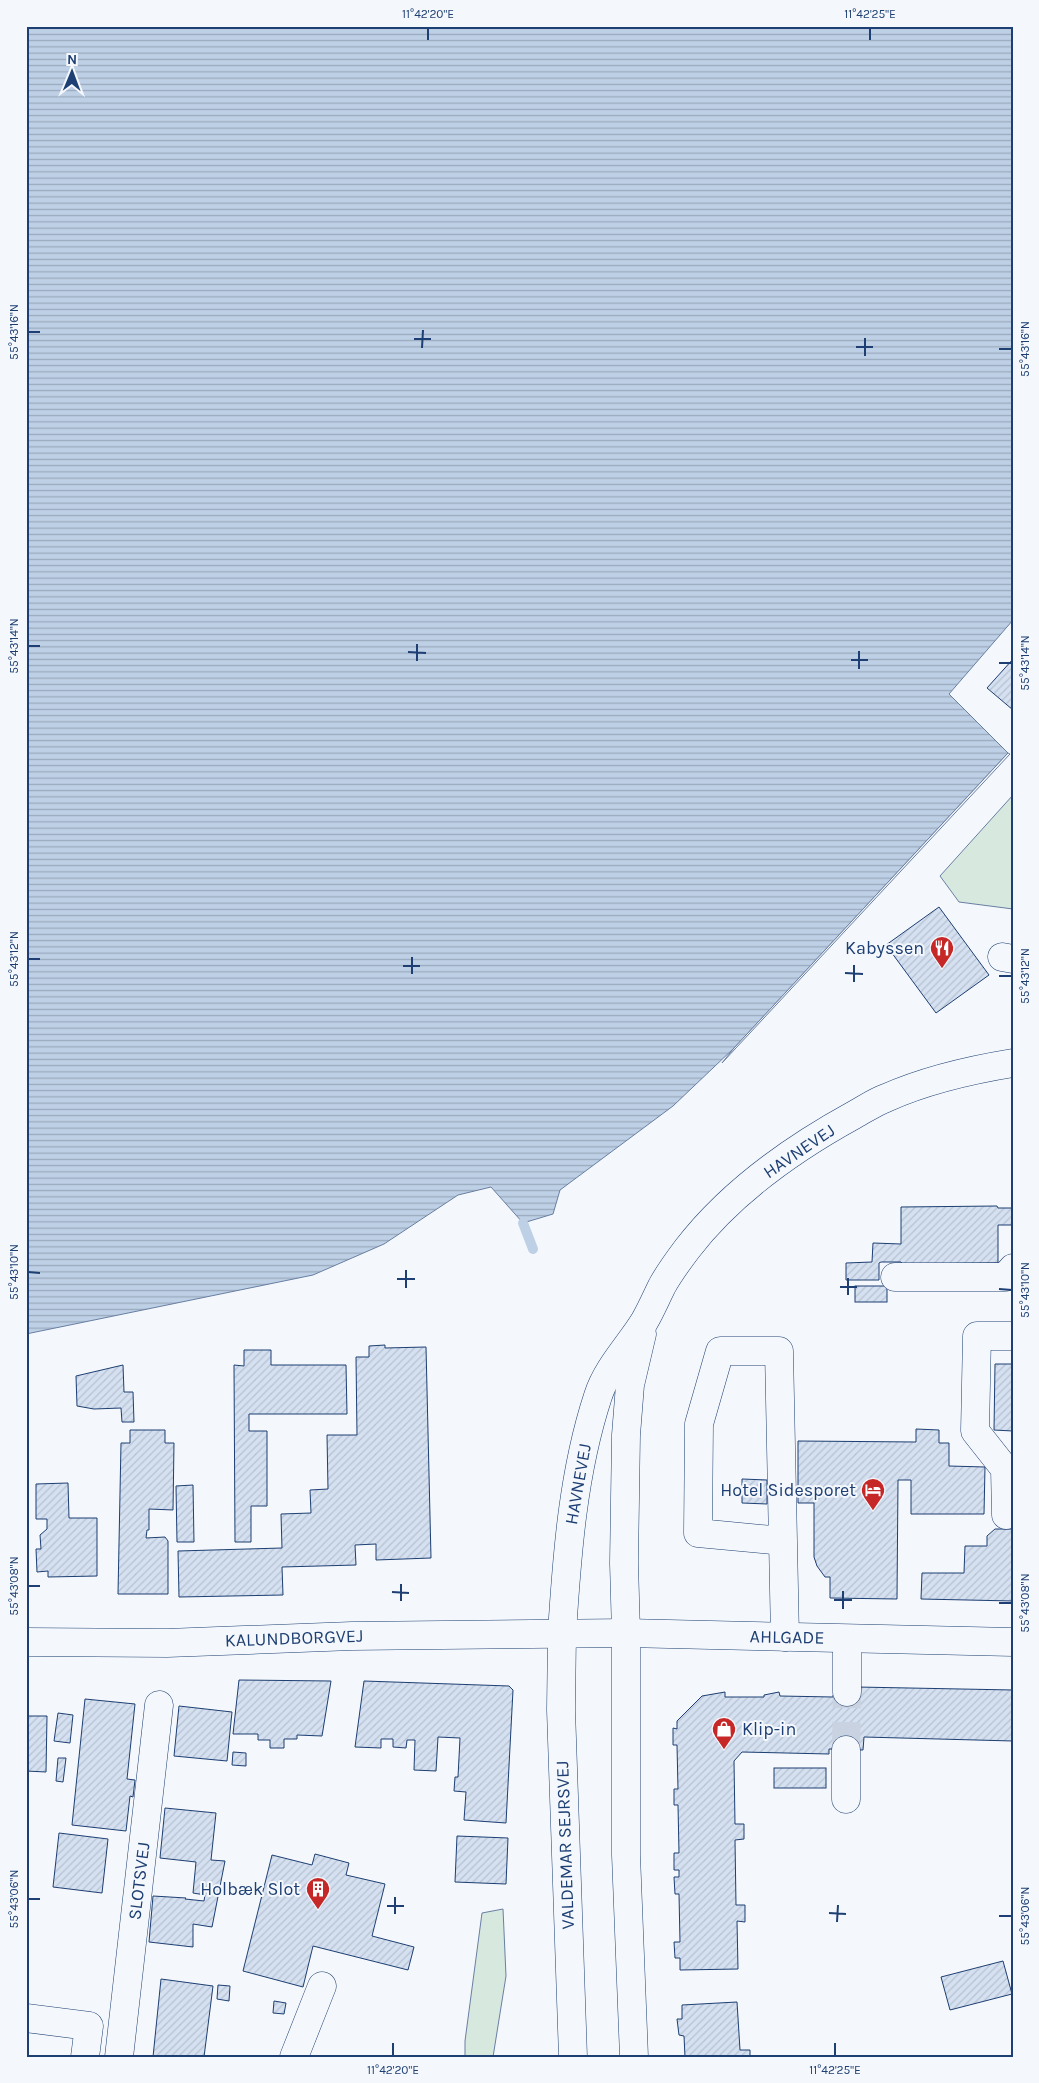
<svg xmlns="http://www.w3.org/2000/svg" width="1039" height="2083" viewBox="0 0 1039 2083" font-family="Karla,sans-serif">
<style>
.grass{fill:#d7e8df;stroke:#687fa3}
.water{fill:url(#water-rules);stroke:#687fa3}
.pier{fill:#f4f7fb;stroke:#687fa3}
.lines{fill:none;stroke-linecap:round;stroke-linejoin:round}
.stream{stroke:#bed0e5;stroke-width:10}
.building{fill:url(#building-hatch);stroke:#1d3f73}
.minor-tunnel{stroke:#c9d2e0;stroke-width:28;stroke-dasharray:28 14;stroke-linecap:butt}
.minor-casing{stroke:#1d3f73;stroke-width:29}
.major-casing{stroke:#1d3f73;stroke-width:29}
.minor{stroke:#f4f7fb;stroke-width:28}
.major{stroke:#f4f7fb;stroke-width:28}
.ticks{fill:none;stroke:#1d3f73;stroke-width:2}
.labels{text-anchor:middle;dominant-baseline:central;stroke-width:4;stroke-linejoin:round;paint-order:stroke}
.poi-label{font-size:18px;fill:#1d3f73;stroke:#f4f7fb;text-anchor:end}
.street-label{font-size:18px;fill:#1d3f73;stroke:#f4f7fb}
.neatline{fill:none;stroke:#1d3f73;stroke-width:2}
.ticks-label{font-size:12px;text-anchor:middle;fill:#1d3f73}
</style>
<defs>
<pattern id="water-rules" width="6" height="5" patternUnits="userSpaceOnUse" patternTransform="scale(1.25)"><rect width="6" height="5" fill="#bed0e5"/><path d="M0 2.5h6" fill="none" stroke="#9aaabe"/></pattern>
<pattern id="building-hatch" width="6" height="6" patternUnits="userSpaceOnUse" patternTransform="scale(1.25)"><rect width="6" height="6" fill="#d5e0f0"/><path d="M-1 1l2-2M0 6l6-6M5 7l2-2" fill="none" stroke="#b6c1d1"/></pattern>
</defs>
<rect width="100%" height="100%" fill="#f4f7fb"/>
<g class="grass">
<path d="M1013,795V909L959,902L940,876Z"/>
<path d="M503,1909L506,1976L493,2057H465V2041L482,1913Z"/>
</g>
<path class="water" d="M26,26H1013V620L949,694L1008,753L734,1048L673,1106L560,1190L553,1214L523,1223L491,1187L458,1195L384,1244L313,1275L26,1334Z"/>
<path class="pier" d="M1008,753L1010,754L722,1063L734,1048Z"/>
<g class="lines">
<path class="stream" d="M523,1223L533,1249"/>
</g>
<g class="building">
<path d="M1013,659V710L987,688Z"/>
<path d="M939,907L989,975L936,1013L886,945Z"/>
<path d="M997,1206L998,1208H1013V1225H998V1263L902,1264L901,1262H881L879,1263V1280H846V1263L872,1262L873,1243L901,1244V1207Z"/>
<rect x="855" y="1286" width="32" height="16"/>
<path d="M385,1345V1348L426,1347L431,1558L376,1560V1544L355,1545L356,1565L282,1567L283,1595L179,1597L178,1551L282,1548L281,1514L311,1513L310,1490L328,1489L327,1435H357L356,1357H369V1346Z"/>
<path d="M244,1350H271V1365H346L347,1414H249V1431H267V1506H251V1542H235L234,1365L244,1366Z"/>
<path d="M995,1364H1013V1431L994,1430Z"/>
<path d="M123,1365L124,1392H133L134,1422H122L121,1408L94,1409L77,1406L76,1376Z"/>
<path d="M916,1429L939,1430V1443H949V1466L985,1467L984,1514H911V1480H898L897,1599L830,1598V1577H825L817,1566L814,1557V1503H798V1441L916,1442Z"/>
<path d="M130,1430H165V1443H174L173,1510L149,1509V1530H147L146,1538L165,1537L168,1541V1594H118L121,1443H130Z"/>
<path d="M742,1479L767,1480V1504L742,1503Z"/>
<path d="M68,1483L69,1518H97V1576L48,1577V1571L37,1572L36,1549H41L40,1535L47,1529V1519H36V1484Z"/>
<path d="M193,1485L194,1542H177L176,1486Z"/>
<path d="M995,1529H1013V1601L921,1599L922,1573H964L965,1546H987V1536Z"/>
<path d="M239,1680L331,1681L322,1736L297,1735V1739H284V1748H270V1740H258V1734H233Z"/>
<path d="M364,1681L509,1686L513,1690L506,1823L464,1820L466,1792L454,1791L455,1777H458L460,1738L438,1737L436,1771L414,1770L415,1740H407L406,1748L393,1747V1739H381V1748L355,1747Z"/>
<path d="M857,1687L1013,1690V1741L864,1737L863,1750L829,1749V1754L742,1752L734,1761L735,1824H744V1839L735,1840L736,1905H745V1922L737,1921L738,1969L680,1970V1958H675L674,1942H680L679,1894H675L674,1877H679V1870H674V1853H679L678,1805H674V1789H678L677,1745H673V1728L677,1729V1721L702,1696L725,1692V1697H764V1695L779,1692L780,1696L833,1697V1695L847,1692Z"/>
<path d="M85,1699L135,1704L127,1779L135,1780L133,1797L130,1796L126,1831L72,1825Z"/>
<path d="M179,1706L232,1712L227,1761L174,1756Z"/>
<path d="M58,1713L73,1715L70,1743L54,1741Z"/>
<path d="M26,1716H47L46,1772L26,1771Z"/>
<path d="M233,1752L246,1753V1766L232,1765Z"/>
<path d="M58,1758H66L63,1782L56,1781Z"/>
<rect x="774" y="1768" width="52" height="20"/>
<path d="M165,1808L216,1813L211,1860L225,1861L212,1927L193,1924V1947L149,1942L153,1896L186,1898L185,1899L204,1901L205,1895L193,1893L196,1862L160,1858Z"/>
<path d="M59,1833L108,1839L102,1893L53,1887Z"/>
<path d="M457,1836L508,1838L506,1884L455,1882Z"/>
<path d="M315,1854L349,1863L346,1875L385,1884L372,1936L414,1947L408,1970L313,1946L303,1987L243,1971L272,1855L312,1865Z"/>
<path d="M1003,1961L1012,1994L950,2010L941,1977Z"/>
<path d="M161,1979L213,1986L204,2057H153Z"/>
<path d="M218,1985L230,1986L229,2001L217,1999Z"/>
<path d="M274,2001L286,2003L284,2014L273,2013Z"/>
<path d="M737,2002L740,2050H750V2057H685L684,2036L679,2035L677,2019H682V2005Z"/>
</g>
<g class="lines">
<path class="minor-tunnel" d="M846,1750L847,1692"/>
<g class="minor-casing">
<g id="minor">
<path d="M1002,957L1013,959"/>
<path d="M895,1277H1005L1013,1268"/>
<path d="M1006,1515L1005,1469L975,1431L977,1336H1013"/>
<path d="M783,1541L698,1533L699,1424L720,1351H779L785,1637"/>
<path d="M562,1633C567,1554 573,1472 598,1396C607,1368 629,1346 644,1322C651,1310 656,1298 662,1286C669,1273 678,1261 687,1249C730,1193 792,1149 854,1115C865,1109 875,1102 886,1098C926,1080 970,1070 1013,1063"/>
<path d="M626,1633L624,1563L626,1435L630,1385L642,1334"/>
<path d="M26,1642L167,1643L352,1636L626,1633L1013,1642"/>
<path d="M847,1692V1639"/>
<path d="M846,1799V1750"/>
<path d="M26,2018L89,2026L85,2057"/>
<path d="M119,2057L159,1705"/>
<path d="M294,2057L322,1986"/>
</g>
</g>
<g class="major-casing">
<g id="major">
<path d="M562,1633L561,1710L573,2057"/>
<path d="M626,1633V1855L634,2057"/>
</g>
</g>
<use href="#minor" class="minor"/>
<use href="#major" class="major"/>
</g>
<path class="ticks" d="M428,40V28M870,40V28M28,332H40M414,339H431M856,347H873M422,348L423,330M999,349H1012M865,356V338M28,646H40M408,652L426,653M851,660H868M417,661V644M999,663H1012M859,669V651M28,959H40M403,966H420M845,973L863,974M412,974V957M999,976H1012M854,982V965M28,1272L40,1273M397,1279H415M840,1287H857M406,1288V1270M999,1289L1012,1290M848,1295V1278M28,1586H40M392,1592L409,1593M834,1600H852M401,1601V1584M999,1603H1012M843,1609V1591M28,1899H40M387,1906H404M829,1913L846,1914M395,1914V1897M999,1916H1012M837,1922L838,1905M393,2056V2043M835,2056V2043"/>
<defs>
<g id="restaurant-pin" transform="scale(1.25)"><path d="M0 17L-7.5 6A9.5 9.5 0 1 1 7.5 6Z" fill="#c62828" stroke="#f4f7fb"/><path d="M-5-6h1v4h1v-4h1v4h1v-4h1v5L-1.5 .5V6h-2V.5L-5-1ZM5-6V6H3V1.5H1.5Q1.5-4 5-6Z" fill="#fff"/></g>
<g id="hotel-pin" transform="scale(1.25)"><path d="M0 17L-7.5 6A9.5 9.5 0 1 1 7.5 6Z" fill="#c62828" stroke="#f4f7fb"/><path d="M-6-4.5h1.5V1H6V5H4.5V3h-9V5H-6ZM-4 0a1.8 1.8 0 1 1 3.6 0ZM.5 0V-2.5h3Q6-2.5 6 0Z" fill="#fff"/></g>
<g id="shop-pin" transform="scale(1.25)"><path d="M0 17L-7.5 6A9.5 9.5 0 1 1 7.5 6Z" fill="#c62828" stroke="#f4f7fb"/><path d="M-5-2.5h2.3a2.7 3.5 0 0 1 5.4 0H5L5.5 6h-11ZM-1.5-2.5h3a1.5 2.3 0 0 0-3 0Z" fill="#fff"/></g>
<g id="building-pin" transform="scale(1.25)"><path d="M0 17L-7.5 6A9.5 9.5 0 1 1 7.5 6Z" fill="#c62828" stroke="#f4f7fb"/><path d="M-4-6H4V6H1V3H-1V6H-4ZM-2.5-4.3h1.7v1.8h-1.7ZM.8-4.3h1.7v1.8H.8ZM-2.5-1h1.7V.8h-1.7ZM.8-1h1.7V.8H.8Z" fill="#fff"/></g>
</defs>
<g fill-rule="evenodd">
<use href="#restaurant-pin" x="942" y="948"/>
<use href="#hotel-pin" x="873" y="1490"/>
<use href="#shop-pin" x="724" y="1729"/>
<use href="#building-pin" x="318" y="1889"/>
</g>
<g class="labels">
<g class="poi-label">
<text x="924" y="948">Kabyssen</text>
<text x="856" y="1490">Hotel Sidesporet</text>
<text x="742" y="1729" text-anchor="start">Klip-in</text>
<text x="300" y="1889">Holbæk Slot</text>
</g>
<g class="street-label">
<text transform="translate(799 1151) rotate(-34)">HAVNEVEJ</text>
<text transform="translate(578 1484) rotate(-80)">HAVNEVEJ</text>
<text transform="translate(787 1637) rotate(1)">AHLGADE</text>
<text transform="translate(294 1638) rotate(-2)">KALUNDBORGVEJ</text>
<text transform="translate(565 1845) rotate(-92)">VALDEMAR SEJRSVEJ</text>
<text transform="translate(139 1881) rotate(-83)">SLOTSVEJ</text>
</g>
</g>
<rect width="1039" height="2083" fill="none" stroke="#f4f7fb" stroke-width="55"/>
<g transform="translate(72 72) rotate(1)" stroke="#f4f7fb" stroke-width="4" paint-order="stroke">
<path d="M0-4L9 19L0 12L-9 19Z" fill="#1d3f73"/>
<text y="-8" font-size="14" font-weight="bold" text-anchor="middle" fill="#1d3f73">N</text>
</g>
<rect x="28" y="28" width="984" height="2028" class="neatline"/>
<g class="ticks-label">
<text x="428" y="18">11°42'20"E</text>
<text x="870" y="18">11°42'25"E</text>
<text transform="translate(14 332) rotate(-90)" y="4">55°43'16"N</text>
<text transform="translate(1025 349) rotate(-90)" y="4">55°43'16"N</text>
<text transform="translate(14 646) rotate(-90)" y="4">55°43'14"N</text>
<text transform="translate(1025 663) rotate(-90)" y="4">55°43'14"N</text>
<text transform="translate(14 959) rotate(-90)" y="4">55°43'12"N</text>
<text transform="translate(1025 976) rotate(-90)" y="4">55°43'12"N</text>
<text transform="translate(14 1272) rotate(-90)" y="4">55°43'10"N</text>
<text transform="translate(1025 1290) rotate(-90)" y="4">55°43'10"N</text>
<text transform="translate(14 1586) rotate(-90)" y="4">55°43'08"N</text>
<text transform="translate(1025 1603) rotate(-90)" y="4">55°43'08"N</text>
<text transform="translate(14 1899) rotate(-90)" y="4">55°43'06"N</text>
<text transform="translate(1025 1916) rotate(-90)" y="4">55°43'06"N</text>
<text x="393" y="2074">11°42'20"E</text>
<text x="835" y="2074">11°42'25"E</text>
</g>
</svg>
